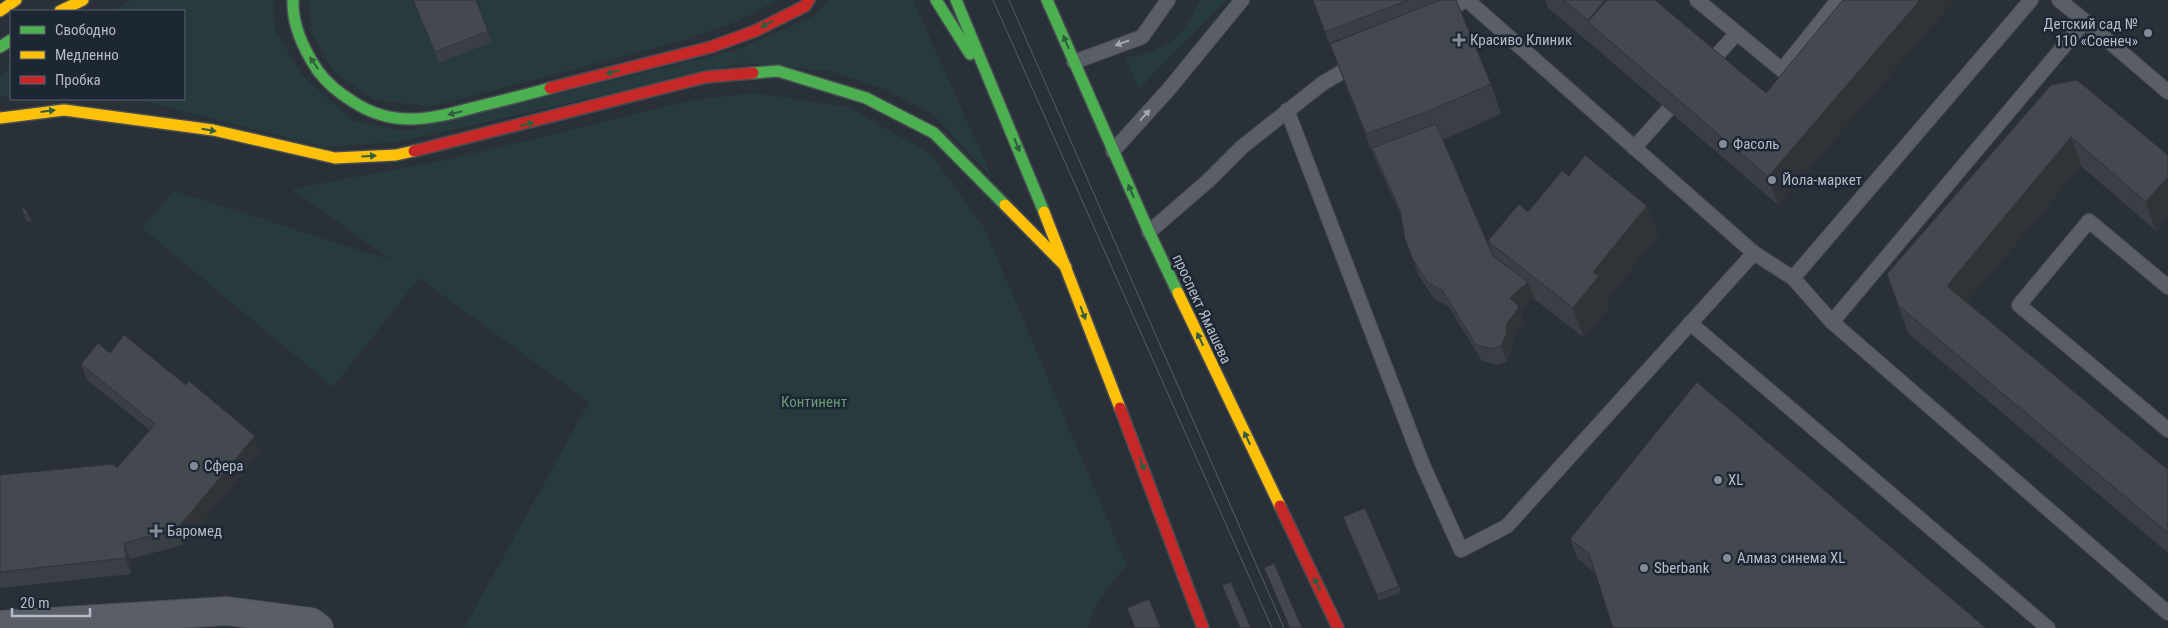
<svg xmlns="http://www.w3.org/2000/svg" width="2168" height="628" viewBox="0 0 2168 628" font-family="'Roboto Condensed',sans-serif">
<style>
.green{fill:#273a3e}
.lines{fill:none;stroke-linecap:round;stroke-linejoin:round}
.lane-casing{stroke:#484c53;stroke-width:16}
.street-casing{stroke:#484c53;stroke-width:30}
.fast-casing{stroke:#484c53;stroke-width:14}
.slow-casing{stroke:#484c53;stroke-width:14}
.jam-casing{stroke:#484c53;stroke-width:14}
.lane{stroke:#5a5e66;stroke-width:14}
.street{stroke:#5a5e66;stroke-width:28}
.fast{stroke:#4caf50;stroke-width:11}
.slow{stroke:#ffc107;stroke-width:11}
.jam{stroke:#c62828;stroke-width:11}
.tram{stroke:#595d64;stroke-width:1}
.wall{fill:#3a3f45}
.shaded-wall{fill:#303338}
.building{fill:#444950;stroke:#303338}
.oneway{fill:#305d3f}
.oneway2{fill:#a2a9b5}
.poi-dot{fill:#848b96;stroke:#1d2633;stroke-width:2}
.labels{text-anchor:middle;dominant-baseline:central;stroke-width:5;stroke-linejoin:round;paint-order:stroke}
.poi-label{font-size:15px;fill:#b4bcc9;stroke:#1d2633;text-anchor:start}
.street-label{font-size:15px;fill:#b4bcc9;stroke:#1d2633}
.park-label{font-size:15px;fill:#6b9a76;stroke:#1d2633}
</style>
<rect width="100%" height="100%" fill="#2a3038"/>
<g class="green">
<path d="M131,0H273L275,31L303,76L353,121L405,131L736,50L814,16L830,0H913L993,179L934,115L886,90L830,71L744,63L398,142L324,147L134,99H184V11H110Z"/>
<path d="M309,0H778L738,21L685,40L430,107L374,100L334,72L312,34Z"/>
<path d="M1200,0H1226L1139,89L1125,58C1166,51 1183,38 1200,0Z"/>
<path d="M11,68V95L0,97V75Z"/>
<path d="M754,93L848,107L931,154L985,229L1127,566C1110,584 1093,603 1088,628H464L589,402L419,278L333,387L142,228L174,191L391,260L291,189L451,159L693,100Z"/>
</g>
<g class="lines">
<g class="lane-casing">
<g id="lane">
<path d="M1467,0L1754,253"/>
<path d="M1697,0L1782,70L1838,0"/>
<path d="M2059,0L2085,21"/>
<path d="M1443,13L1466,0"/>
<path d="M1074,62L1142,37L1168,0"/>
<path d="M1708,65L1737,33"/>
<path d="M1287,110L1422,463L1461,550L1507,526L1754,253L1793,278L1832,322L2168,613"/>
<path d="M1634,148L1668,110"/>
<path d="M1113,151L1169,89L1242,0"/>
<path d="M1149,232L1209,180L1242,147L1323,83L1356,64"/>
<path d="M1793,278L2031,0"/>
<path d="M2168,287L2089,221L2019,305L2168,430"/>
<path d="M1832,322L2085,21L2168,92"/>
<path d="M1690,323L2048,628"/>
</g>
</g>
<g class="street-casing">
<path id="street" d="M0,625L227,611L311,622L319,628"/>
</g>
<g class="fast-casing">
<g id="fast">
<path d="M293,0C292,25 304,50 318,71C327,83 339,93 352,101C394,129 431,119 476,107C501,101 526,95 550,88"/>
<path d="M936,0L970,54"/>
<path d="M956,0L1044,212"/>
<path d="M1047,0L1149,232L1178,293"/>
<path d="M0,47L11,40"/>
<path d="M753,73L778,71L866,98L934,133L1005,205"/>
</g>
</g>
<g class="slow-casing">
<g id="slow">
<path d="M0,11L16,0"/>
<path d="M60,11L83,0"/>
<path d="M0,118L64,110L213,130L335,158L396,155L414,151"/>
<path d="M1005,205L1066,267"/>
<path d="M1044,212L1120,408"/>
<path d="M1178,293L1280,506"/>
</g>
</g>
<g class="jam-casing">
<g id="jam">
<path d="M550,88L711,47L755,31L805,6L809,0"/>
<path d="M414,151L706,77L753,73"/>
<path d="M1120,408L1203,628"/>
<path d="M1280,506L1338,628"/>
</g>
</g>
<use href="#lane" class="lane"/>
<use href="#street" class="street"/>
<use href="#fast" class="fast"/>
<use href="#slow" class="slow"/>
<use href="#jam" class="jam"/>
<g class="tram">
<path d="M993,0L1272,628"/>
<path d="M1009,0L1284,628"/>
</g>
</g>
<g class="wall">
<path d="M413,0H476L492,42L439,63Z"/>
<path d="M1312,0H1456L1491,84L1501,114L1443,140L1493,256L1488,241L1528,212L1569,176L1647,206L1658,236L1607,299L1610,306L1584,338L1533,298L1520,310L1524,323L1513,339L1512,351L1507,362L1499,365L1482,361L1448,306L1434,299L1419,276L1405,239L1401,215L1377,164L1341,74L1330,44L1405,14L1329,43Z"/>
<path d="M1545,0H1655L1766,93L1778,205L1598,50L1548,8Z"/>
<path d="M2051,85L2168,155V217L2156,231L2081,166L1967,302L2168,470V553L1908,333L1887,274Z"/>
<path d="M21,207L30,217L32,223L26,220Z"/>
<path d="M110,353L260,452L183,545L130,559L131,574L0,588V475L117,468L150,430L87,380L81,364Z"/>
<path d="M1697,382L1595,573L1577,558L1570,539Z"/>
<path d="M1345,523L1399,586L1401,592L1379,601Z"/>
</g>
<g class="shaded-wall">
<path d="M1605,0H1640L1588,22V20Z"/>
<path d="M1920,0H1955L1778,205L1768,177Z"/>
<path d="M2071,137L2081,166L1957,314L1947,286Z"/>
<path d="M2168,177V217L2156,231L2146,202Z"/>
<path d="M1647,206L1658,236L1607,299L1610,306L1584,338L1573,308L1593,272Z"/>
<path d="M1528,282L1534,297L1520,310L1524,323L1513,339L1512,351L1507,362L1501,346L1510,298Z"/>
<path d="M255,436L260,452L183,545L177,529Z"/>
<path d="M124,543L130,559L131,574L126,558Z"/>
</g>
<g class="building">
<path d="M413,0H476L488,31L435,52Z"/>
<path d="M1313,0H1408L1325,32Z"/>
<path d="M1440,0H1456L1491,84L1431,110L1366,134L1330,44Z"/>
<path d="M1563,0H1605L1588,20Z"/>
<path d="M1607,0H1655L1766,93L1843,0H1920L1768,177L1588,22Z"/>
<path d="M2077,80L2168,155V177L2146,202L2071,137L1947,286L2168,470V533L1898,305L1887,274L2051,85Z"/>
<path d="M1436,124L1493,256L1528,282L1510,298L1519,307L1507,324L1506,335L1501,346L1493,349L1476,345L1442,290L1428,283L1413,260L1405,239L1400,210L1372,148Z"/>
<path d="M1585,155L1647,206L1593,272L1599,276L1573,308L1488,241L1519,204L1528,212L1562,171L1569,176Z"/>
<path d="M21,207L25,209L30,217L24,214Z"/>
<path d="M124,335L186,385L189,381L255,436L177,529L124,543L126,558L0,572V475L113,464L117,468L155,424L81,364L98,343L110,353Z"/>
<path d="M1697,382L1986,628H1613L1589,554L1570,539Z"/>
<path d="M1365,508L1399,586L1377,595L1343,517Z"/>
<path d="M1274,563L1302,628H1290L1264,568Z"/>
<path d="M1231,582L1251,628H1240L1222,585Z"/>
<path d="M1149,599L1161,628H1135L1127,608Z"/>
</g>
<defs><path id="oneway-solid" d="M-6-.8H1V-3.2L6.5 0L1 3.2V.8H-6Z" transform="scale(1.25)"/></defs>
<g class="oneway">
<use href="#oneway-solid" transform="translate(767 24) rotate(154)"/>
<use href="#oneway-solid" transform="translate(1066 42) rotate(-113)"/>
<use href="#oneway-solid" transform="translate(314 63) rotate(-124)"/>
<use href="#oneway-solid" transform="translate(613 72) rotate(166)"/>
<use href="#oneway-solid" transform="translate(48 111) rotate(-7)"/>
<use href="#oneway-solid" transform="translate(455 113) rotate(166)"/>
<use href="#oneway-solid" transform="translate(527 124) rotate(-15)"/>
<use href="#oneway-solid" transform="translate(209 130) rotate(10)"/>
<use href="#oneway-solid" transform="translate(1017 145) rotate(68)"/>
<use href="#oneway-solid" transform="translate(369 156) rotate(-3)"/>
<use href="#oneway-solid" transform="translate(1131 191) rotate(-114)"/>
<use href="#oneway-solid" transform="translate(1083 313) rotate(69)"/>
<use href="#oneway-solid" transform="translate(1200 339) rotate(-115)"/>
<use href="#oneway-solid" transform="translate(1247 438) rotate(-115)"/>
<use href="#oneway-solid" transform="translate(1142 464) rotate(69)"/>
<use href="#oneway-solid" transform="translate(1317 584) rotate(-116)"/>
</g>
<g class="oneway2">
<use href="#oneway-solid" transform="translate(1122 43) rotate(161)"/>
<use href="#oneway-solid" transform="translate(1145 115) rotate(-48)"/>
</g>
<g class="poi-dot">
<circle cx="2148" cy="33" r="5"/>
<path d="M1456.5 32.5h5v5h5v5h-5v5h-5v-5h-5v-5h5z"/>
<circle cx="1723" cy="144" r="5"/>
<circle cx="1772" cy="180" r="5"/>
<circle cx="194" cy="466" r="5"/>
<circle cx="1718" cy="480" r="5"/>
<path d="M153.5 523.5h5v5h5v5h-5v5h-5v-5h-5v-5h5z"/>
<circle cx="1727" cy="558" r="5"/>
<circle cx="1644" cy="568" r="5"/>
</g>
<g class="labels">
<g class="poi-label">
<text x="2138" y="24" text-anchor="end">Детский сад №<tspan x="2138" dy="17">110 «Соенеч»</tspan></text>
<text x="1470" y="40">Красиво Клиник</text>
<text x="1733" y="144">Фасоль</text>
<text x="1782" y="180">Йола-маркет</text>
<text x="204" y="466">Сфера</text>
<text x="1728" y="480">XL</text>
<text x="167" y="531">Баромед</text>
<text x="1737" y="558">Алмаз синема XL</text>
<text x="1654" y="568">Sberbank</text>
</g>
<g class="street-label">
<text transform="translate(1202 309) rotate(65)">проспект Ямашева</text>
</g>
<g class="park-label">
<text x="814" y="402">Континент</text>
</g>
</g>
<rect x="10" y="10" width="175" height="90" fill="#1d2633" stroke="#59626f"/>
<rect x="20" y="26" width="25" height="8" fill="#4caf50" stroke="#59626f"/>
<text x="55" y="35" font-size="15" fill="#b4bcc9">Свободно</text>
<rect x="20" y="51" width="25" height="8" fill="#ffc107" stroke="#59626f"/>
<text x="55" y="60" font-size="15" fill="#b4bcc9">Медленно</text>
<rect x="20" y="76" width="25" height="8" fill="#c62828" stroke="#59626f"/>
<text x="55" y="85" font-size="15" fill="#b4bcc9">Пробка</text>
<path d="M12 608v8h78v-8" fill="none" stroke="#b4bcc9" stroke-width="2.5"/>
<text x="20" y="608" font-size="15" fill="#b4bcc9" stroke="#1d2633" stroke-width="4" paint-order="stroke">20 m</text>
</svg>
